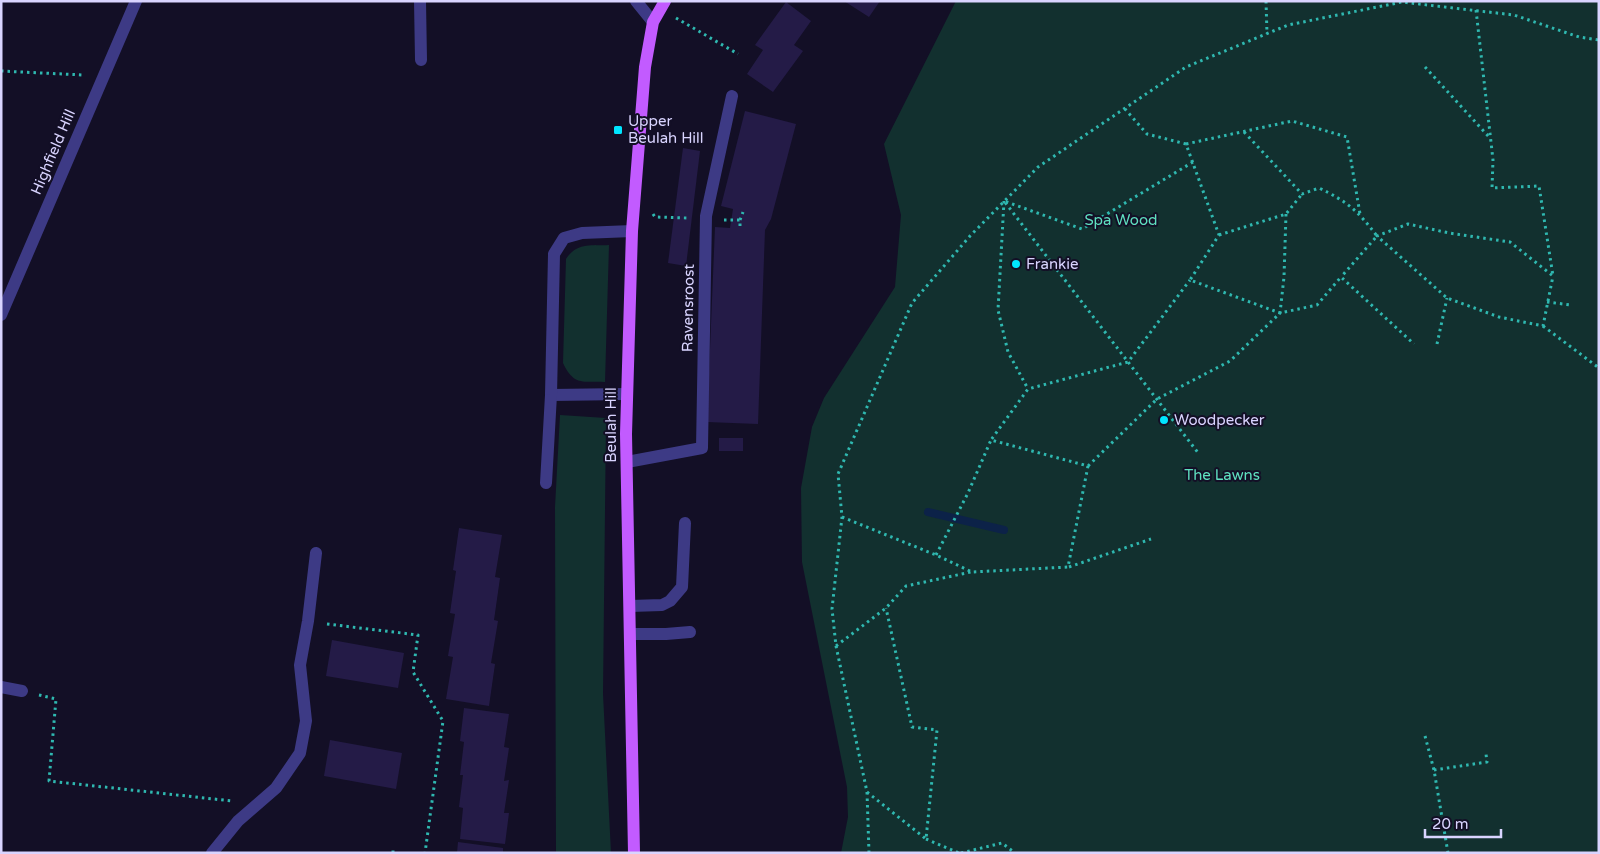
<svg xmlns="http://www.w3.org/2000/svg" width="1600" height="854" viewBox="0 0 1600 854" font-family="'Varela Round',sans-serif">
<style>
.green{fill:#12302f}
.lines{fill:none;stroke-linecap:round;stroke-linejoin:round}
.stream{stroke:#0c2248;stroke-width:8}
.building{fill:#241b47}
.path{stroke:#2fb8b0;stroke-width:3;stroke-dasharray:2.5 4;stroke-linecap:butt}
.lane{stroke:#3d3a85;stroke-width:12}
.street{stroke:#3d3a85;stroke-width:12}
.primary{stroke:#c25bff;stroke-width:12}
.poi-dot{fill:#00e5ff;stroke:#130f26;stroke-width:2}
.labels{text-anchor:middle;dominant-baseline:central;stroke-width:4;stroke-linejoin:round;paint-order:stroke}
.poi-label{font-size:15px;fill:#d9d4ff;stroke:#130f26;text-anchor:start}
.street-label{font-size:15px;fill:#d9d4ff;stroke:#130f26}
.park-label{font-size:15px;fill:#5fe0c0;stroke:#130f26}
</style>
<rect width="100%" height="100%" fill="#130f26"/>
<g class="green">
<path d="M956,1H1599V853H841L848,817L847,787L802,562L801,488L812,427L824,398L895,287L901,215L884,144Z"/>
<path d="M609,245L605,382C582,381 574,386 563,363L566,259C577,242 591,246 609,245Z"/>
<path d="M560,415L606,418L603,694L611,853H556L555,507Z"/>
</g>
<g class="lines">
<path class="stream" d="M928,512L1004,530"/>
</g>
<g class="building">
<path d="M844,1H880L869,17Z"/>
<path d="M786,2L811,21L794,45L803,51L773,92L747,74L763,50L755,45Z"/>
<path d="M745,111L796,124L771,219L765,230L758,424L707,422L715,227L730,228L733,209L721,206Z"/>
<path d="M683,148L700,151L686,266L668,263Z"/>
<rect x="719" y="438" width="24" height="13"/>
<path d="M459,528L502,535L495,577L500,578L494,620L498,621L491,663L495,664L489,706L446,699L453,657L448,656L455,614L450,613L456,571L453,570Z"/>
<path d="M332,640L404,653L398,688L326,676Z"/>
<path d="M464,708L509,714L504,747L509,748L504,781L509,780L504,813H509L505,844L460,839L463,808L459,807L463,775H460L464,742L460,741Z"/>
<path d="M330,740L402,753L396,789L324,776Z"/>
<path d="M458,842L503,848V853H457Z"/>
</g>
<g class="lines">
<g class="path">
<path d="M1266,1L1267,34"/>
<path d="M1476,10L1493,160L1492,188L1539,186L1553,276L1510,242L1449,233L1408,224L1377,236L1447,298L1499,317L1543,326L1553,276"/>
<path d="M676,18L738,54"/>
<path d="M1425,67L1490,138"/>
<path d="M1,71L83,75"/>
<path d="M1244,132L1302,194L1319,188C1348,202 1357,210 1377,236L1341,277"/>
<path d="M1186,144L1292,121L1347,137L1360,214"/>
<path d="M1193,162L1082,229L1004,201L1199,454"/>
<path d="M1004,201L998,310L1008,352L1028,389"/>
<path d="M653,214L655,217L688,218"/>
<path d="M1286,214L1284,277L1280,313L1317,305L1341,277L1414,344"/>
<path d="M724,220H740V228"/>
<path d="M740,220L743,212"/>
<path d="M1219,235L1286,214L1302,194"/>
<path d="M1547,302L1571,305"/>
<path d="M1543,326L1599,368"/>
<path d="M1437,344L1447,298"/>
<path d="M1088,466L1157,399L1230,361L1280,313L1190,280L1219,235L1186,144L1147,134L1125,109"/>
<path d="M842,517L936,555L972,572L1068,567L1088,466L991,440L1028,389L1128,362L1190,280"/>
<path d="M936,555L968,493L991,440"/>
<path d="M1069,567L1151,539"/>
<path d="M327,624L418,635L413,672L443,721L425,853"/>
<path d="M836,646L886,608L906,586L971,572"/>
<path d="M39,695L56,699L49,781L232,801"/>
<path d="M1425,736L1434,770L1448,853"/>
<path d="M1434,770L1487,762L1486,754"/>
<path d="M867,792L926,839L937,730L912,727L886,608"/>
<path d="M926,839L959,853"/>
<path d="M393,853V849"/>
<path d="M869,853L867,792L836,646L832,609L842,517L838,474L912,303L970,236L1038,167L1186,67L1288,25L1402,2L1514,15L1579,37L1599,40"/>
<path d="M961,853L1002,843L1015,853"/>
</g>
<g class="lane">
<path d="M630,606L662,605L670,601L682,587L685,523"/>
<path d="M631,634H666L690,632"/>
</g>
<g class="street">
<path d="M420,1L421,60"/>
<path d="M636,1L653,22"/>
<path d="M1,315L136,1"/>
<path d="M551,395L626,394"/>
<path d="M627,462L702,448L706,216L732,96"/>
<path d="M546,483L551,395L554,254L564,238L582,233L632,231"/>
<path d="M1,687L22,691"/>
<path d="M212,853L238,821L276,788L300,753L306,721L300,665L308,621L316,553"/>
</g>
<path class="primary" d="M634,853L626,434L632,231L645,67L653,22L665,1"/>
</g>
<g class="poi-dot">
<rect x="613" y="125" width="10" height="10" rx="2.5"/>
<circle cx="1016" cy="264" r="5"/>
<circle cx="1164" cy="420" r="5"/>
</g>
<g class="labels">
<g class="poi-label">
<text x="628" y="121">Upper<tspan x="628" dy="17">Beulah Hill</tspan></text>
<text x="1026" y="264">Frankie</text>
<text x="1174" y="420">Woodpecker</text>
</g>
<g class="street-label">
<text transform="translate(53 152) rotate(-67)">Highfield Hill</text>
<text transform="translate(688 308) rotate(-89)">Ravensroost</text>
<text transform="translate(611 425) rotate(-90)">Beulah Hill</text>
</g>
<g class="park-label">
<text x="1121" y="220">Spa Wood</text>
<text x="1222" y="475">The Lawns</text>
</g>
</g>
<rect width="1600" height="854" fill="none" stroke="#d9d4ff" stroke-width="5"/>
<path d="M1425 829v8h76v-8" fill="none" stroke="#d9d4ff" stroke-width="2.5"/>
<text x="1432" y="829" font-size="15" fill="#d9d4ff" stroke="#130f26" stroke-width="4" paint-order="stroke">20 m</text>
</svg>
